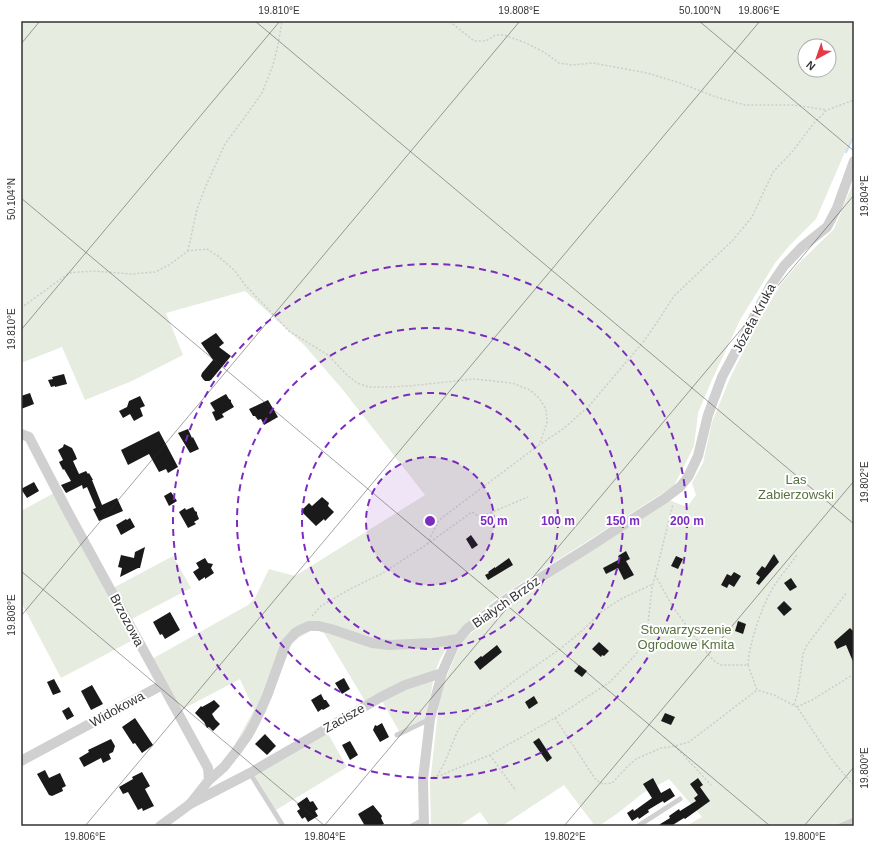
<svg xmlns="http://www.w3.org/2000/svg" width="875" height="847" viewBox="0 0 875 847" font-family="Arial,sans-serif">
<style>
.green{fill:#e6ecdf;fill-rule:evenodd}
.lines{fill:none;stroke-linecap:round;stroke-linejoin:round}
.stream{stroke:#cfe2ee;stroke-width:2.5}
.building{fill:#1a1a1a}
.path{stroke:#cdcdcd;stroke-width:1.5;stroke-dasharray:2 2;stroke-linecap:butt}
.service{stroke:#d0d0d0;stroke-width:5}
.minor{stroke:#d0d0d0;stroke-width:10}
.ticks{fill:none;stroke:#333;stroke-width:1;stroke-opacity:0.45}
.ring{fill:none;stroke:#7b2cbf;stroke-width:2;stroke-dasharray:7 5}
.labels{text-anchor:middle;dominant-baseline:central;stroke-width:4;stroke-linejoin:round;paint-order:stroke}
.street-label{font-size:13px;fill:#333;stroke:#fff}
.park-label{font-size:13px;fill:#56703f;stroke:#fff}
.centre{fill:#7b2cbf;stroke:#fff;stroke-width:2}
.ring-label{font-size:12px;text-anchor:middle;font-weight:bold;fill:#7b2cbf;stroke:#fff;stroke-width:4;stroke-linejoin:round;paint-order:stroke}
.neatline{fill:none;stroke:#333;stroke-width:1.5}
.ticks-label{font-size:10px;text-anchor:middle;fill:#333}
</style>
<rect width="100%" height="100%" fill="#fff"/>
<g class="green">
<path d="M21,21H854V131L816,219L790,245L775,263L740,320L711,382L698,413L694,446L674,486L493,601C475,617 455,633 443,654C439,660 437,668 434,674L365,701L324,633L314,629L300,637L292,643L265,714L237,757L231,752L254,710L240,679L181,710L152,659L248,605L255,598L269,569L295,576L425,495L343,390L305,346L245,291L166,313L183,355L132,381L85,400L62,347L21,363ZM805,46H829V70H805Z"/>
<path d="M854,181V826H686L702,817L669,779L643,793L618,813L599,826H595L564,785L502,826H490L480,812L459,826H431L430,783L440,693L460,645L465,638L500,611L612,537L669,500L687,507L696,495L692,483L703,463L712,422L730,378L755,328L780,285L797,265L834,229Z"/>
<path d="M54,493L135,639L61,678L21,602V511Z"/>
<path d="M173,556L191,588L130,620L113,588Z"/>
<path d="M425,681H433L427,718L399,731L382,701Z"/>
<path d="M327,732L347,767L276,810L254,774Z"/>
</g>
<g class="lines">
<path class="stream" d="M846,152L854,135"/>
</g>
<g class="building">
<path d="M216,333L224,343L219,347L231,356L211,380L209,381H205L203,379L201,376L202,373L213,360L201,343Z"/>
<path d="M64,374L67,384L55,387V386L51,387L48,380L53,379L52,377Z"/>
<path d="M30,393L34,404L21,409V396Z"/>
<path d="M226,394L229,399L231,400V402L234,407L222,414L224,417L216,421L212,412L215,411L210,403Z"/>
<path d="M140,396L145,406L140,408L143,416L134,421L130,414L123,418L119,411L127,407L129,401Z"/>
<path d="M268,400L278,417L264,425L261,419L258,420L255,416H253L249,409Z"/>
<path d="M188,429L192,438L193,437L199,449L190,453L178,433Z"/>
<path d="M159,431L178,467L168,473L166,469L159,472L149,454L128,465L121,450Z"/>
<path d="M64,444L72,448L75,454L77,459L73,461L79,474L86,471L88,474L89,473L93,480H92L102,505L117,498L123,511L99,521L93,509L96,508L87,487L83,489L82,485L66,493L61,485L71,481L64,469L63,470L59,462L63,460L58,450L63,447Z"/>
<path d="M34,482L39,491L27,498L21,489Z"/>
<path d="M171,492L177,501L169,506L164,496Z"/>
<path d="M322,497L329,503L328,506L334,512L325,521L324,519L316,526L301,511L309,503L312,506Z"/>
<path d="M193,507L195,511L197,512V514L199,519L194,522L196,524L188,528L179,512L185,508L186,510Z"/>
<path d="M130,518L135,527L121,535L116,525L126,519L127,520Z"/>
<path d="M471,535L478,545L472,549L466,539Z"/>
<path d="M145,547L140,568H138L120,577L122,568L118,567L121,555L134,558L135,552Z"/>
<path d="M626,551L630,559L626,561L634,575L624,580L618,568L606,574L603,568L620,559L618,556Z"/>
<path d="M774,554L779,562L759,585L756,583L760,577L756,574L762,566L765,568Z"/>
<path d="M676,556L683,559L678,569L671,566Z"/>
<path d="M205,558L208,563L213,564L211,568L214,573L205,579V577L199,581L193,572L199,568L196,563Z"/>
<path d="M509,558L513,565L488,580L485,575L489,573L488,572L495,567V568Z"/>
<path d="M734,572L741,576L734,587L729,584L727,588L721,585L727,574L731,576Z"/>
<path d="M791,578L797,587L790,591L784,583Z"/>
<path d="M784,601L792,609L784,616L777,608Z"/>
<path d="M170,612L180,630L165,639L162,634L160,635L153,622Z"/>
<path d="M738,621L746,624L743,634L735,631Z"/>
<path d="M850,628L854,632V664L846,645L837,649L834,642Z"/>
<path d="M599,642L609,651L604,656L602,655L601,657L592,649Z"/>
<path d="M497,645L502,652L480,670L474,662L481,656L482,657Z"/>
<path d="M579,665L587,671L582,677L574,671Z"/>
<path d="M344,678L350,689L342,694L335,683Z"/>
<path d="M54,679L61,692L53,695L47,682Z"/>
<path d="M92,685L103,704L91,710L81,691Z"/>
<path d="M321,694L324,700H326L330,706L323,710L322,709L318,712L311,700Z"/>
<path d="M534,696L538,703L529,709L525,702Z"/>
<path d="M214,700L220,706L212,714L215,719L220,724L213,731L209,727L207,728L204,722L195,713L201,706L202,707L211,702Z"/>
<path d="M69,707L74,716L67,720L62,711Z"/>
<path d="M665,713L675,717L671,725L661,721Z"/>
<path d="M135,718L153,745L142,753L135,743L133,744L122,727Z"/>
<path d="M382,723L389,737L380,742L373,730L375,725L377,726Z"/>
<path d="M265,734L276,746L267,755L255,744Z"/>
<path d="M539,738L552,758L547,762L533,742Z"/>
<path d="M111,739L115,746L113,752L109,754L111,759L103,763L101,758L84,767L79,758L89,752L88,750Z"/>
<path d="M350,741L358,755L350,760L342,745Z"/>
<path d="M45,770L49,778L60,773L66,786L62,788L63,791L52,796L49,795L37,774Z"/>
<path d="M142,772L150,786L145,789L154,806L143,811L142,808L138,810L128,792L123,794L119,787L133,779L132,777Z"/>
<path d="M653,778L661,793L670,788L675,796L664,803L663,801L648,810L649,812L639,819L638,817L632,821L627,813L633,809L634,811L652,798L643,784Z"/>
<path d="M698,778L703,785L700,787L710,801L685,819L684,818L671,826H657L670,818L669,816L679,809L680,811L696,801L694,798L698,795L690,784Z"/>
<path d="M307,797L310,802L313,801L318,809L315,811L318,816L308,822L305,817L302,819L297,811L300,809L297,804Z"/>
<path d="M373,805L382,816L381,818L384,824L380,826H365L358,814Z"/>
</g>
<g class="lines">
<g class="path">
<path d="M450,21L453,24L474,41H486L495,35H504L526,43L544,52L559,63L572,65L593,63L647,73L680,83L716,97L745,105H794L827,110"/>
<path d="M188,251L197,209L205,188L225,144L242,121L262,93L273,65L278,45L282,21"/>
<path d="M21,308L69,273L93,271L132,274L155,272L169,265L188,251L207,249L218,256L234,270L246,286L289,331L328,355L347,375L357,383L369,387H389L409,386L474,379L512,383L530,390L539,398L546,409L547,423L539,445L563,429L589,406L644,341L658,321L674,296L733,240L752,217L773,172L792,152L814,123L827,110L854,100"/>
<path d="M427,544L439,520L539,445"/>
<path d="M655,575L673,607L699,643L713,660L720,665H748L757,690L774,695L797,707L833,761L854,786"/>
<path d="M312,616L321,606L350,589L381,574L426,545L472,512L480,517L528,497"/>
<path d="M748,665C749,644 761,609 771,591C778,578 789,567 797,555"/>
<path d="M794,705L798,692L803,654L807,645L847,592"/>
<path d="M797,707L812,700L854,674"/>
<path d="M555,718L596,780L603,784L612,783L628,766L636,759L661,748L675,746L689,742L757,690"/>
<path d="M675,746L711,785"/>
<path d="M490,755L516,791"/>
<path d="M437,776L444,764L458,730L465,721L477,710L514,681L560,649L583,630L601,612L621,599L653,584"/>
<path d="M433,777L441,775L490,755L555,718L610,682L636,654L643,644L647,632L652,588L673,504"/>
</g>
<g class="service">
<path d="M397,735L430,719"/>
<path d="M250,773L283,826"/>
<path d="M412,826L423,820"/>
<path d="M638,826L680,799"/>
<path d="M840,826L854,820"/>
</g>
<g class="minor">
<path d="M21,434L29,437L69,514L208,768L209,780"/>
<path d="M21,761L162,685"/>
<path d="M190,804L209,780L224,767L235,753L248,735L255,722L267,696L286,643L295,633L300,630L309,626H319L331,629L372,643L389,645L433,643L458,639"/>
<path d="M160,826L178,813L190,804L250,773L381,697L405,685L442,673"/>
<path d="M424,826L423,779L430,719L442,673L455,643L467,629L505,600L589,547L612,532L664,499L680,487L688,477L698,456L708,415L722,377L771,285L784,266L802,247L827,227L837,208L854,161"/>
</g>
</g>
<path class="ticks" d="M255,21L854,524M699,21L854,151M21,44L40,21M21,198L770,826M21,330L280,21M21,571L325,826M21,616L520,21M85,826L760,21M324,826L854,195M564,826L854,481M804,826L854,767"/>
<circle cx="430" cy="521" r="64" fill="#7b2cbf" fill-opacity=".12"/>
<g class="ring">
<circle cx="430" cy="521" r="64"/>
<circle cx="430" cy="521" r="128"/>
<circle cx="430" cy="521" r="193"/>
<circle cx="430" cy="521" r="257"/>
</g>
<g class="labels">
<g class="street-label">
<text transform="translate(754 318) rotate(-62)">Józefa Kruka</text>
<text transform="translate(506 602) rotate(-35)">Białych Brzóz</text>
<text transform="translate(127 620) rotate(62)">Brzozowa</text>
<text transform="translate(117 709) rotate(-29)">Widokowa</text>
<text transform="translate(344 718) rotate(-30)">Zacisze</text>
</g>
<g class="park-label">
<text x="796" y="479">Las<tspan x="796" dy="15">Zabierzowski</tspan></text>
<text x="686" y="629">Stowarzyszenie<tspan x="686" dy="15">Ogrodowe Kmita</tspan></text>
</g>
</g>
<circle cx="430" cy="521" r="6" class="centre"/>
<g class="ring-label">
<text x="494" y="525">50 m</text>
<text x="558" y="525">100 m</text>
<text x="623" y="525">150 m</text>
<text x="687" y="525">200 m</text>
</g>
<rect width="875" height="847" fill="none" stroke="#ffffff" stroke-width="44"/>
<g transform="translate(817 58) rotate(220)"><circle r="19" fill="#ffffff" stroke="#adadad"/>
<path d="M0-3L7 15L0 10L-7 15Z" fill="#e63946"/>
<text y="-6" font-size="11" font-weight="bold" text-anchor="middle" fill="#333333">N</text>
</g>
<rect x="22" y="22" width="831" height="803" class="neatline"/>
<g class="ticks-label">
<text x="279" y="14">19.810°E</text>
<text x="519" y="14">19.808°E</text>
<text x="700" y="14">50.100°N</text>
<text x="759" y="14">19.806°E</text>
<text transform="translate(864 196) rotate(-90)" y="4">19.804°E</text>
<text transform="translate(11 199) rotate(-90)" y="4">50.104°N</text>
<text transform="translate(11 329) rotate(-90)" y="4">19.810°E</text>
<text transform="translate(864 482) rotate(-90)" y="4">19.802°E</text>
<text transform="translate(11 615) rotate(-90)" y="4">19.808°E</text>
<text transform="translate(864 768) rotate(-90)" y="4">19.800°E</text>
<text x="85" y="840">19.806°E</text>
<text x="325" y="840">19.804°E</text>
<text x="565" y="840">19.802°E</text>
<text x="805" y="840">19.800°E</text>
</g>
</svg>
